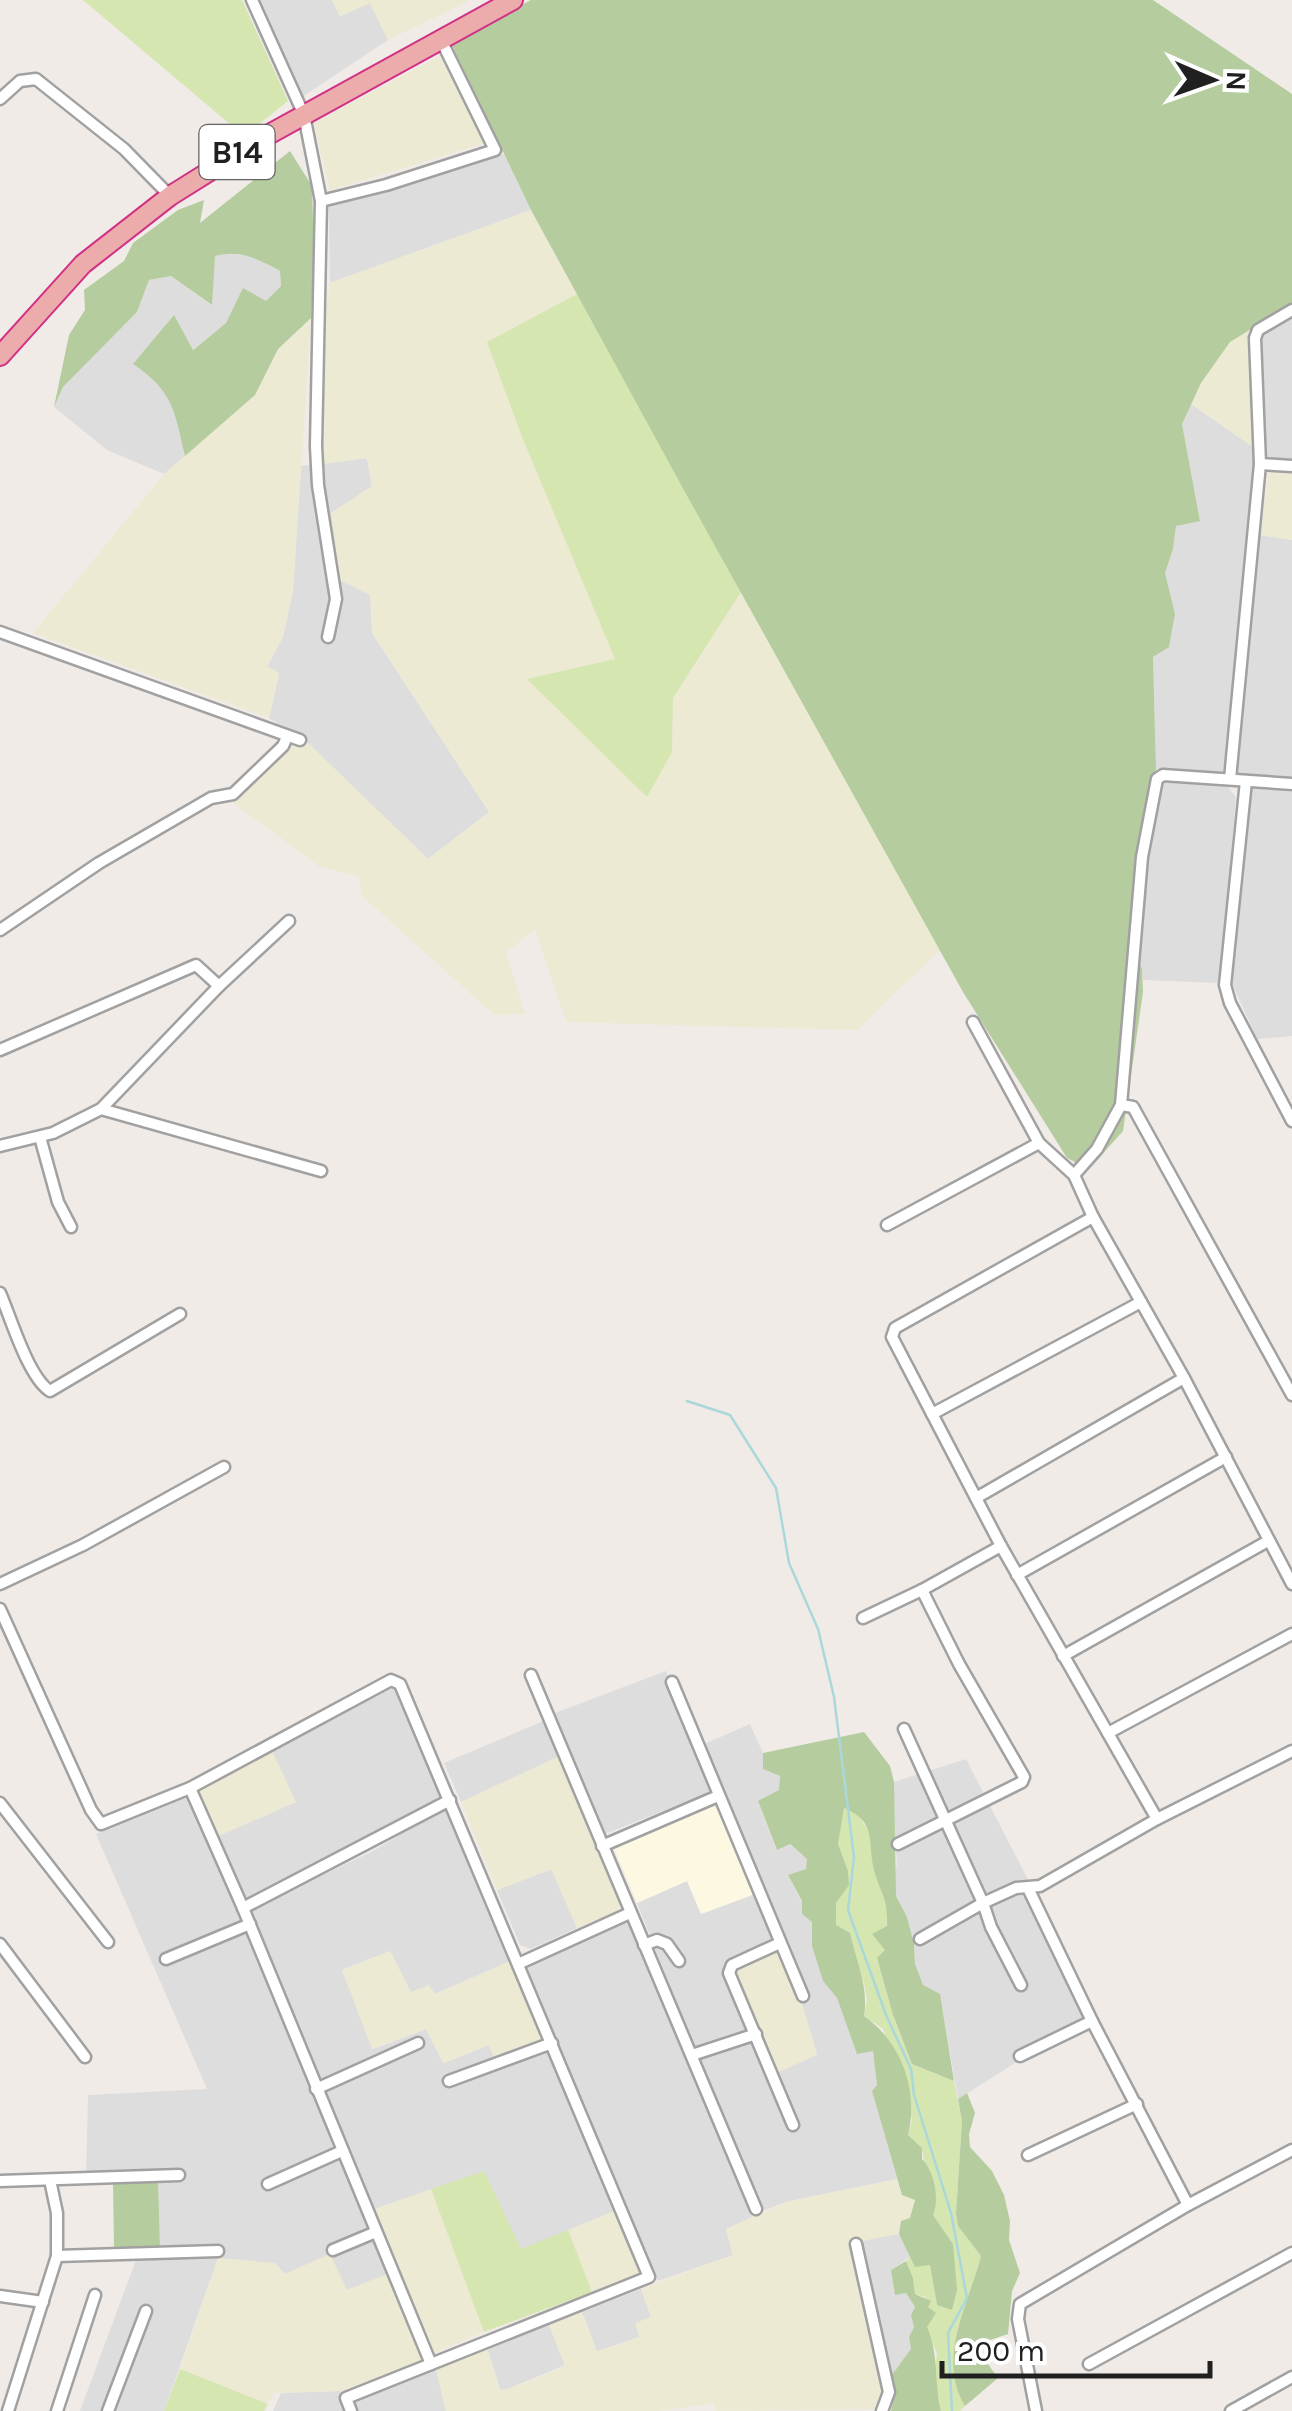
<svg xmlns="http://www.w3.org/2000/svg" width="1292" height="2411" viewBox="0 0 1292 2411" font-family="Karla,sans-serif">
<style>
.residential{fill:#dedddd}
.education{fill:#fdf8e2}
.farmland{fill:#edead3}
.grass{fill:#d5e6b0}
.forest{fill:#b4cc9e}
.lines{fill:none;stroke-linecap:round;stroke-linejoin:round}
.stream{stroke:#aad8da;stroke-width:2.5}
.minor-casing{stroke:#a1a1a1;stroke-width:15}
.trunk-casing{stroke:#d13185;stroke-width:22}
.minor{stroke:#fff;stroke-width:10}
.trunk{stroke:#ecacab;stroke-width:18}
.labels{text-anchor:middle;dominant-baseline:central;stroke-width:10;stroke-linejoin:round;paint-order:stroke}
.shield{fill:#fff;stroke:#636363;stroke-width:2.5}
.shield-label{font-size:32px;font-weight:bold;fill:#202020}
</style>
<rect width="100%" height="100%" fill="#f0ebe7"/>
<g class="residential">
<path d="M260,0H332L340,16L370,3L388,40L302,97Z"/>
<path d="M504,154L531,210L330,283L329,205Z"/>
<path d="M226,253L256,257L280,271L281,286L266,302L243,289L226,323L192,350L173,316L134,365L159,381L173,406L185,456L164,474L107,450L54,407L63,387L137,312L149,280L171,276L211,305L215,255Z"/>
<path d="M1292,316V461L1267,457L1259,336Z"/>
<path d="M1191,404L1256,449L1225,774L1156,769L1153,656L1169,647L1175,614L1165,573L1173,549L1176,525L1200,520L1182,424Z"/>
<path d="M367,458L372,486V633L489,812L428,859L310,745L269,718L279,674L267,667L283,637L293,590L301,466Z"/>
<path d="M1260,535L1292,540V778L1236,776Z"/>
<path d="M1154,780L1228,787L1236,797L1220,983L1143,980L1142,969L1130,944Z"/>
<path d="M1252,788L1292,792V1036L1257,1039L1232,983Z"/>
<path d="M666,1671L713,1791L605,1834L555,1713Z"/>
<path d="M390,1687L400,1693L444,1795L246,1902L216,1837L295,1802L271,1749Z"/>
<path d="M546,1720L560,1756L461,1802L444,1763Z"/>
<path d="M750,1724L763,1753V1769L780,1776L779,1790L758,1802L776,1849L789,1844L807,1859L806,1869L788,1875L812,1922V1946L823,1981L837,1998L857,2053L873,2051L877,2085L872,2091L897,2179L790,2201L762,2211L700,2059L755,2040L792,2132L798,2129L778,2072L817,2054L801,2001L807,1996L746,1843L702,1745Z"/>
<path d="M966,1759L1096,2012L958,2099L940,1995L923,1986L915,1964L914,1944L907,1917L896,1896L894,1877L897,1864L892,1792L894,1782Z"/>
<path d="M189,1797L245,1920L388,2274L347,2290L218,2258L164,2411H80L136,2260L160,2257L158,2179H86L88,2095L207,2089L96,1834Z"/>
<path d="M448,1806L513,1960L435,1994L411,1993L390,1951L342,1970L373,2049L426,2029L444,2063L489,2045L495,2059L547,2039L617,2210L521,2250L484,2171L375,2209L250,1910L373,1851Z"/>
<path d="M552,1869L577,1928L531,1949L520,1945L497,1890Z"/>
<path d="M687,1881L701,1914L755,1894L774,1941L751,2031L695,2049L637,1903Z"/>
<path d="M628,1918L752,2217L726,2229L733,2255L658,2281L524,1965Z"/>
<path d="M899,2234L911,2256L891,2270L915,2307L914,2327L909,2337L911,2349L891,2376L859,2240Z"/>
<path d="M641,2289L651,2317L640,2337L597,2352L582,2312Z"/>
<path d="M549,2325L565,2365L501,2392L487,2348Z"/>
<path d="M436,2369L446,2411H356L353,2401Z"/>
<path d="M340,2391L347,2411H273L281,2393Z"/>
</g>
<path class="education" d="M717,1800L755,1894L701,1914L687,1881L637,1903L613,1846Z"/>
<g class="farmland">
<path d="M332,0H471L388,40L370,3L340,16Z"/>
<path d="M439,56L486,143L330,190L314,123Z"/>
<path d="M531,210L577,294L487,342L522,437L616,660L529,679L672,752L673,698L741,592L940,950L857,1030L566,1022L535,930L506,952L525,1014L494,1015L361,895L359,876L320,867L233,803L291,748L310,745L428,859L489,812L372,633L370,595L340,580L331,513L372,486L367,458L324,464L325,319L330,283Z"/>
<path d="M311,318L293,590L283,637L267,666L279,673L269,718L33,633L164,474L255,395L278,349Z"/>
<path d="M1248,330L1256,449L1191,404L1201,383L1230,342Z"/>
<path d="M1269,470L1292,473V540L1260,535Z"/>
<path d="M271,1749L296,1802L216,1837L197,1789Z"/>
<path d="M560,1756L621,1903L618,1911L577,1928L551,1869L497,1890L461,1802Z"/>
<path d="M777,1948L801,2001L817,2055L778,2072L733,1974L735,1967Z"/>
<path d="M390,1951L411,1992L429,1985L435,1994L513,1960L547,2039L494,2059L489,2045L443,2063L426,2029L372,2049L342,1970Z"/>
<path d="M897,2179L902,2194L915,2199L910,2218L901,2222L899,2234L851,2243L885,2392L878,2409L716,2411L713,2404L658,2411H446L436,2369L487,2348L500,2391L522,2384L565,2366L549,2325L582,2312L597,2351L639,2337L635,2323L651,2317L641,2289L733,2255L726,2229L790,2201Z"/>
<path d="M431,2189L484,2332L434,2353L375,2209Z"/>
<path d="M617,2210L641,2266L637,2276L592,2292L568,2230Z"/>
<path d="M330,2254L347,2290L388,2274L423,2360L341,2391L274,2393L268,2404L180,2369L218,2258L275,2263L285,2274Z"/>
</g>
<g class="grass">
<path d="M83,0H242L288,101L244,136Z"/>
<path d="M577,294L741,592L673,698L672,752L647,797L527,679L615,659L522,437L487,342Z"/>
<path d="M843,1808L857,1813L872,1836L874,1869L888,1902L885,1950L877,1959L895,2021L912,2064L954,2081L962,2121L956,2214L958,2226L981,2256C968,2305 936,2357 965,2406L960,2411H941L934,2372L937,2354L926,2327L928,2307L925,2297L915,2294L913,2278L906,2261L911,2256L915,2266L930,2265L937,2305L953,2244L933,2215L922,2148L908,2135L912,2119L883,2029L864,2016L867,2000L864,1983L856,1959L836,1925V1903L848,1871L838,1845Z"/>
<path d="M484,2171L521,2249L568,2230L592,2292L484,2332L431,2189Z"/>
<path d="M180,2369L268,2404L264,2411H164Z"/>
</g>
<g class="forest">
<path d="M531,0H1153L1292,94V304L1230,342L1201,383L1182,424L1200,521L1176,526L1173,549L1165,573L1175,614L1169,647L1153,657L1156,769L1137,859L1130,944L1142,969L1143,992L1123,1131L1089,1169L1067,1158L963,992L685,492L531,210L451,43Z"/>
<path d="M290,151L312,186L314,252L311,318L278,349L255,395L185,456C174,410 174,392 133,364L174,315L193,350L226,323L243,288L266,301L281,286L280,271C259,259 238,249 215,256L212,305L171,276L149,280L137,312L63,387L54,407L69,335L85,310L84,290L124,261L133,243L178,210L204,200L200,223Z"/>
<path d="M864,1732L890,1766L894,1782L896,1896L907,1917L914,1944L915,1964L923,1985L940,1994L954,2081L912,2064L893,2015L877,1958L885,1950L872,1934L887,1926C888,1896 881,1896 874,1870C867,1842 878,1822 844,1808L838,1844L848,1871L849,1885L836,1903V1925L850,1933C856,1961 869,1987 864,2016C901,2042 919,2090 908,2135L922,2148V2159C934,2171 940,2199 933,2215L953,2244L957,2290L952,2310L937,2305L930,2265L915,2267L899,2234L901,2221L910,2218L915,2200L902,2195L872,2091L877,2085L873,2051L857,2054L837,1998L823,1981L812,1946V1922L802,1914V1901L788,1875L806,1869L807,1859L790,1844L777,1850L758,1801L779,1790L780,1776L763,1769V1753Z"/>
<path d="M967,2093L975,2113L969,2134L970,2147L992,2171L1004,2195L1010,2221L1009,2240L1020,2273L1012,2291L1008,2334L969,2347L985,2360L998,2378L965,2406C936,2358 968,2306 981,2256L958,2226L956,2214L962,2121L958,2099Z"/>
<path d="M158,2179L160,2249H114L113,2180Z"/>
<path d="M906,2261L913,2278L915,2294L931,2301L928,2307L936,2313L927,2327C939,2354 934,2382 941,2411H891L895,2394L891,2376L911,2349L909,2337L914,2327L911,2315L915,2307L906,2293L895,2295L891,2270Z"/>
</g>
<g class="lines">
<path class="stream" d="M687,1401L730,1415L776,1488L789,1563L818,1629L834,1697L854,1857L848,1910L886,2015L911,2069L914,2095L951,2213L967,2298L948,2333L952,2411"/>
<g class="minor-casing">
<g id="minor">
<path d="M252,0L304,115L321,201L316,446L318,485L336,599L328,637"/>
<path d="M0,99L20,81L36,79L124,149L170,196"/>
<path d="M321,201L386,185L495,150L441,40"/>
<path d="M1260,464L1292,466"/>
<path d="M0,632L300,740"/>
<path d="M1230,779L1260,464L1255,338L1258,330L1292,310"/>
<path d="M1246,781L1225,985L1230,1003L1292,1121"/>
<path d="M0,930L99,863L211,798L233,794L283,746L287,737"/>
<path d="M973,1022L1039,1143L1074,1175L1093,1217L1184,1378L1292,1584"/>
<path d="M0,1050L196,965L219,986L289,921"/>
<path d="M1121,1105L1133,1107L1292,1395"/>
<path d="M101,1109L321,1171"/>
<path d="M40,1137L58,1202L71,1227"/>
<path d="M0,1146L53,1133L101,1109L219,986"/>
<path d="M1074,1175L1097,1149L1121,1105L1142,857L1157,779L1163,775L1292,784"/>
<path d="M1093,1217L895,1328L892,1337L1001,1546L1157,1819"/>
<path d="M887,1225L1039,1143"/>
<path d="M0,1293C11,1318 28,1377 50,1391L180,1314"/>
<path d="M932,1414L1141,1302"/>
<path d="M976,1498L1184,1378"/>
<path d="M1017,1575L1226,1457"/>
<path d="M0,1584L83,1545L224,1467"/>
<path d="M0,1609L91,1810L101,1824L190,1788L391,1680L400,1684L649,2277L346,2398L351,2411"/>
<path d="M863,1618L922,1590L1001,1546"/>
<path d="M1063,1656L1268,1541"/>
<path d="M531,1675L756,2209"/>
<path d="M672,1682L803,1996"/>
<path d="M904,1729L983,1903L1016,1888L1040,1886L1157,1819L1292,1751"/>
<path d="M1108,1733L1292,1634"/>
<path d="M190,1788L243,1908L431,2364"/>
<path d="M0,1803L108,1942"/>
<path d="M898,1844L1022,1782L1024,1777L959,1664L922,1590"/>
<path d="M602,1846L718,1796"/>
<path d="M1028,1888L1092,2021L1188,2205"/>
<path d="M243,1908L450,1800"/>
<path d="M920,1939L983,1903L991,1927L1021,1985"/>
<path d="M780,1943L732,1965L729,1973L793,2125"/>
<path d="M0,1944L85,2057"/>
<path d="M644,1945L657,1940L667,1944L679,1961"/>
<path d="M166,1959L250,1924"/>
<path d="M518,1964L630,1913"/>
<path d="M692,2055L756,2034"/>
<path d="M1020,2056L1092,2021"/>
<path d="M449,2081L552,2043"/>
<path d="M316,2089L418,2043"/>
<path d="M1028,2155L1137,2104"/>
<path d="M0,2181L179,2175"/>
<path d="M268,2184L342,2151"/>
<path d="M856,2244L889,2392L882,2411"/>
<path d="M333,2250L376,2232"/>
<path d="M57,2256L218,2251"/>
<path d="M0,2296L43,2302"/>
<path d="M1089,2364L1292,2253"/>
<path d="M8,2411L57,2256V2213L50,2180"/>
<path d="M57,2411L95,2295"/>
<path d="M108,2411L146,2311"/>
<path d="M1036,2411L1018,2319L1020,2304L1188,2205L1292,2150"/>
<path d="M1231,2411L1292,2377"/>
</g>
</g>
<g class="trunk-casing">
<path id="trunk" d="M0,356L83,264L170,196L266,136L513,0"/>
</g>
<use href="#minor" class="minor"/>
<use href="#trunk" class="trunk"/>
</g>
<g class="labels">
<rect class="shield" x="199.5" y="125" width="75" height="54" rx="8"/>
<g class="shield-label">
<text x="237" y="152">B14</text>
</g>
</g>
<g transform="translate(1212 80) rotate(92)" stroke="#ffffff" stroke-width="8" paint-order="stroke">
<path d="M0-8L18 38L0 25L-18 38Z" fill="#202020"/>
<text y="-15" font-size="28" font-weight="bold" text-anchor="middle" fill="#202020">N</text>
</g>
<path d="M942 2361v15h268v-15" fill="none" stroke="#202020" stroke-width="5"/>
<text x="957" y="2361" font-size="30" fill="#202020" stroke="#ffffff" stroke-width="8" paint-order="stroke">200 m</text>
</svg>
